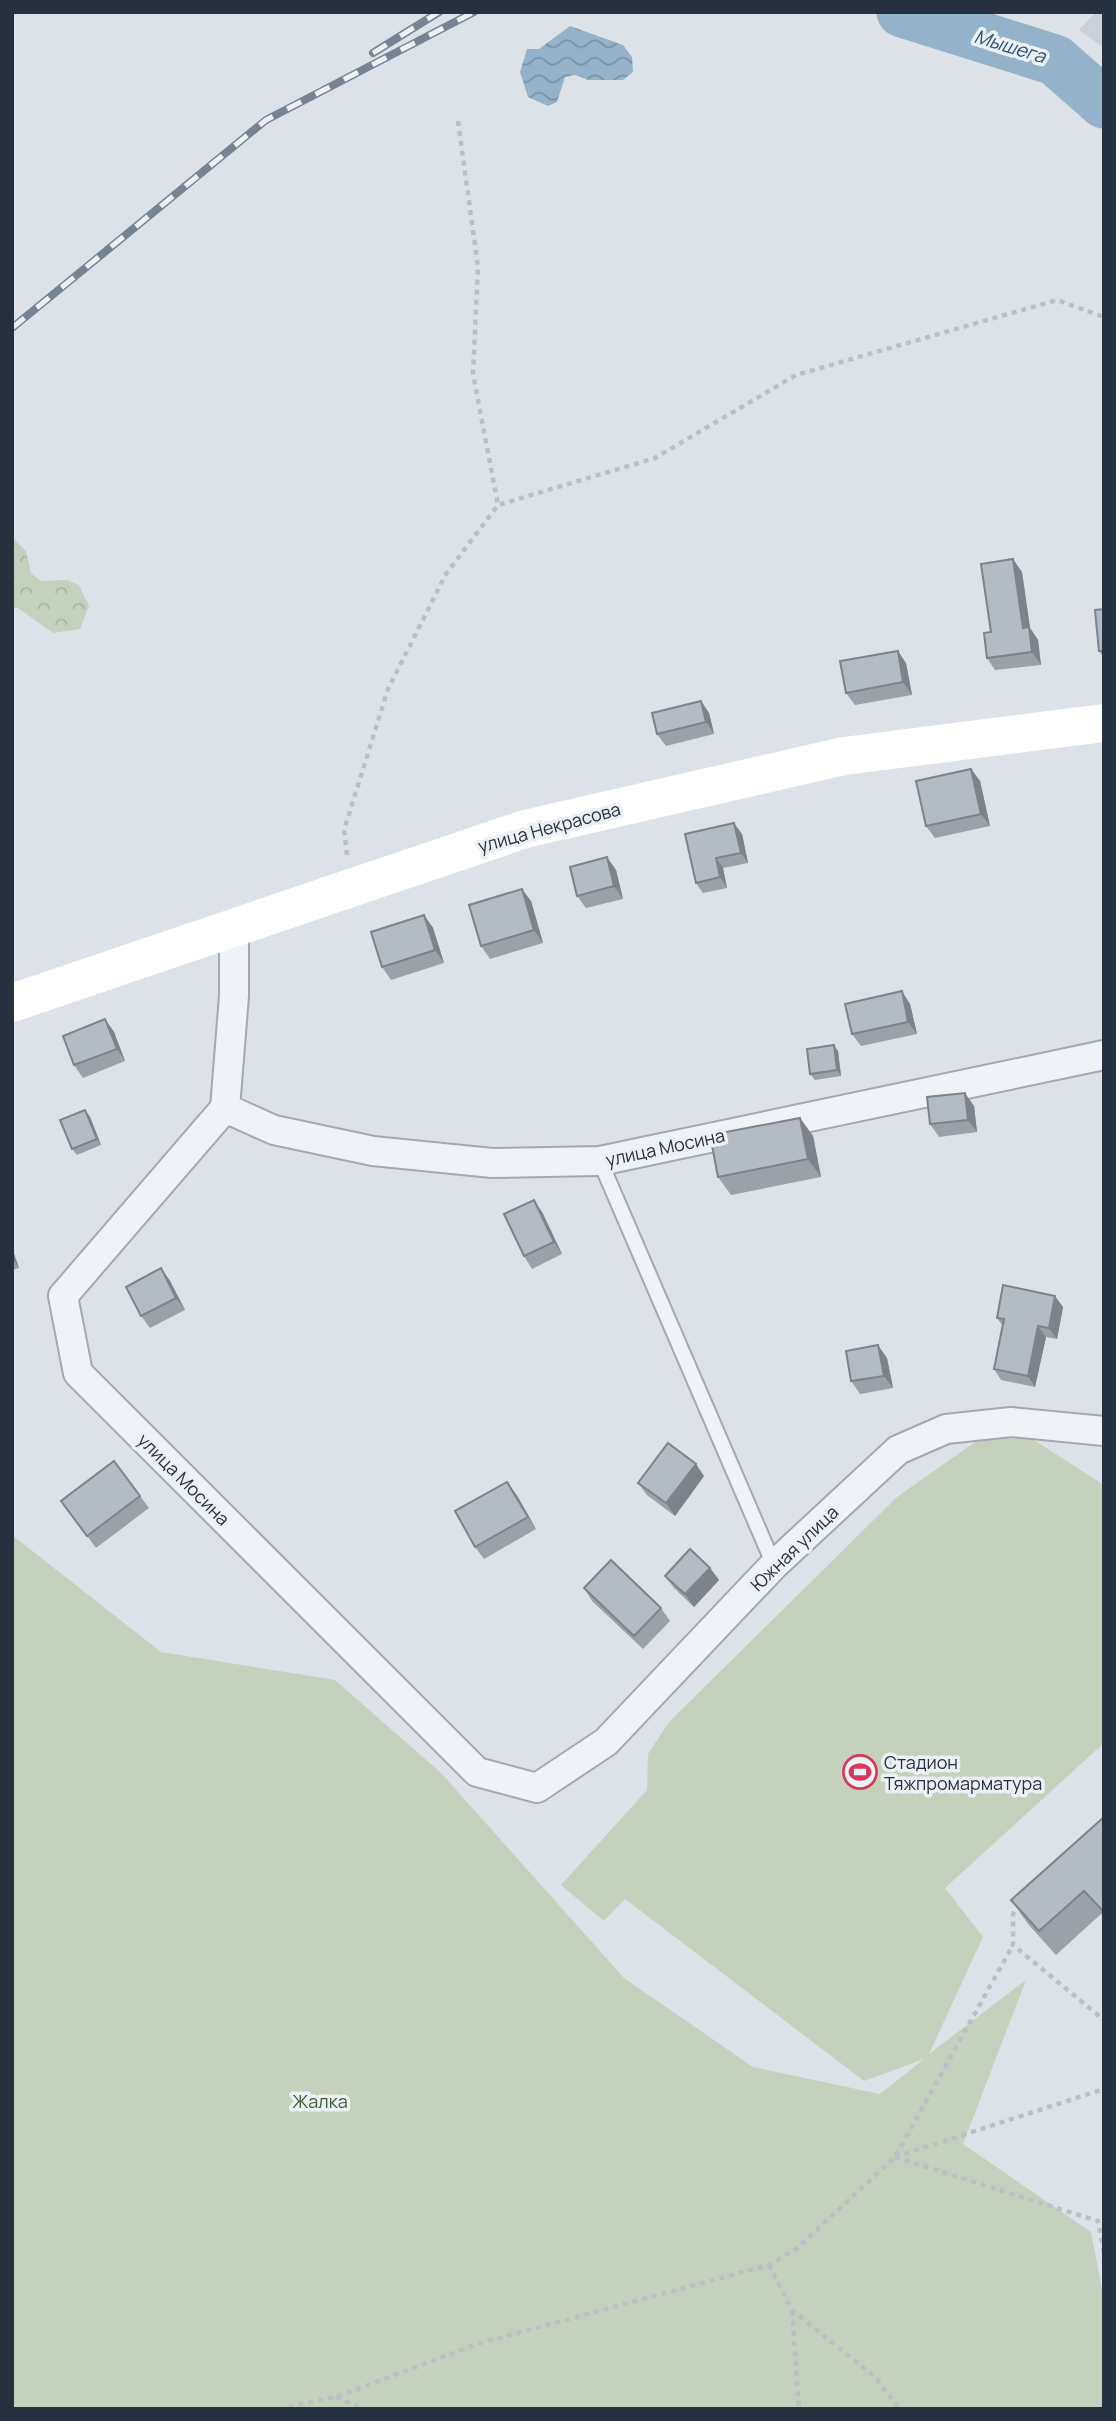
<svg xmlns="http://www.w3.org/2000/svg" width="1116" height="2421" viewBox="0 0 1116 2421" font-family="Manrope,sans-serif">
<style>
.built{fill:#cad1da}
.forest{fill:url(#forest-crowns)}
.green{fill:#c4d2bd}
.water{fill:url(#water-waves)}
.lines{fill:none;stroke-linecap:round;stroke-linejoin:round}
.river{stroke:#94b3cb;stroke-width:51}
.lane-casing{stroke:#a1a9b2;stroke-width:18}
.street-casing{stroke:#a1a9b2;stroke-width:32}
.path{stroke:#bac0c6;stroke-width:4.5;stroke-dasharray:5 5;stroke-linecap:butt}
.lane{stroke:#eff2f6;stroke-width:14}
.street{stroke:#eff2f6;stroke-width:28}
.secondary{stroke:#fff;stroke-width:38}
.rail-casing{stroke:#758392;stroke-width:8}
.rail{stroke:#ecf1f5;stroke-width:5;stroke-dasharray:16;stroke-linecap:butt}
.wall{fill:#9aa1a9}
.shaded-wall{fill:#7d838a}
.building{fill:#b3bbc5;stroke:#7d838a;stroke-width:2}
.labels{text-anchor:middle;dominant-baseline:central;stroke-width:7;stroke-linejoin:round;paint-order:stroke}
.street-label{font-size:18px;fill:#25313f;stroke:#ecf1f5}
.poi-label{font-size:18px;fill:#25313f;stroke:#ecf1f5;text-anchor:start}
.park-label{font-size:18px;fill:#3d5c31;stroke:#ecf1f5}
.water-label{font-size:19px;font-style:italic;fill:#2d5375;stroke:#ecf1f5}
</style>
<defs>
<pattern id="forest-crowns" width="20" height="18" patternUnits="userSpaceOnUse" patternTransform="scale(1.75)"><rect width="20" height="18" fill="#c4d2bd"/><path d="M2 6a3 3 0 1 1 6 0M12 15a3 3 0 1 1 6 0" fill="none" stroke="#a8b5a4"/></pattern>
<pattern id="water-waves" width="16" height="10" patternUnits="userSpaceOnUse" patternTransform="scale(1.75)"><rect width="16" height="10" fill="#94b3cb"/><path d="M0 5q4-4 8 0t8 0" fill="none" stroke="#7992a6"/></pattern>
</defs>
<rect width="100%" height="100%" fill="#dce2e8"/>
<path class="built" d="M1096,12H1104V48L1079,30Z"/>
<path class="forest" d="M12,537L26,551L31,573L41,581L67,580L79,585L89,606L80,629L53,633L18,608L12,607Z"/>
<path class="green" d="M985,1435H1026L1104,1485V1743L945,1888L983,1937L929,2054L1026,1980L963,2144L1091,2232L1104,2300V2409H12V1535L161,1652L335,1680L441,1773L624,1978L753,2067L880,2094L924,2059L864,2081L625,1899L604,1921L561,1885L647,1790L648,1754L669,1722L897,1497Z"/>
<path class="water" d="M570,26L623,45L632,57L633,72L623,80H588L575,75L565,77L557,102L548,106L528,97L520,72L527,49H539Z"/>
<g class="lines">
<path class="river" d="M902,12L1055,60L1104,103"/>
<g class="lane-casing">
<path id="lane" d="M600,1161L774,1565"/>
</g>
<g class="street-casing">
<g id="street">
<path d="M1104,1055L600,1161L492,1163L373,1151L274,1130L225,1108L63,1296L78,1373L477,1772L537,1788L606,1742L774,1565L898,1450L946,1429L1011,1422L1104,1431"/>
<path d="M225,1108L234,996V926"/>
</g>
</g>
<g class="path">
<path d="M458,121L478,267L473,374L498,505"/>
<path d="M347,855L344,830L388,689L446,574L498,505L655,458L796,375L1057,300L1104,317"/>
<path d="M1019,1903L1013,1914V1945L1104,2020"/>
<path d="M895,2157L1098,2221L1104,2252"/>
<path d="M895,2157L1104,2089"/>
<path d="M769,2265L792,2310L876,2378L899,2409"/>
<path d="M792,2311L799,2409"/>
<path d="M336,2397L363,2409"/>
<path d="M279,2409L336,2397L480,2343L769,2265L796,2249L895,2157L1013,1945"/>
</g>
<use href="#lane" class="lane"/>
<use href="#street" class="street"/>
<path class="secondary" d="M12,1003L525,829L844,756L1104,723"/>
<g class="rail-casing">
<g id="rail">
<path d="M373,53L439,12"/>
<path d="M12,328L266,120L474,12"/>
</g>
</g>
<use href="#rail" class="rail"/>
</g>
<g class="wall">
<path d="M1022,572L1030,628L1038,640L1041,665L995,670L987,658L991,632Z"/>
<path d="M1104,609V658L1099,651Z"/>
<path d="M906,663L912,695L855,705L846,693Z"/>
<path d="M701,701L709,713L714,734L666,746L657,734Z"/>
<path d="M971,769L980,781L990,826L935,838L926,826Z"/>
<path d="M685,834H742L748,863L723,868L727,888L703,893L696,883Z"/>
<path d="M616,870L623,899L586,908L577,896Z"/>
<path d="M531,901L543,943L490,959L481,946Z"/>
<path d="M424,915L433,928L444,963L391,980L382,967Z"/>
<path d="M910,1004L917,1034L861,1046L852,1034Z"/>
<path d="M105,1019L114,1032L125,1061L83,1078L74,1065Z"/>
<path d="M838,1051L841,1076L815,1080L810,1074Z"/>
<path d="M974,1106L977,1132L939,1137L930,1124Z"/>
<path d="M85,1110L90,1117L101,1145L77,1155L72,1149Z"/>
<path d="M800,1118L813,1136L821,1177L731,1195L718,1177Z"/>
<path d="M542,1212L562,1254L532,1269L524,1256Z"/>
<path d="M12,1248L19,1268L12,1270Z"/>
<path d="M161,1268L170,1281L185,1310L150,1328L141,1316Z"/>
<path d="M1063,1307L1057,1339L1046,1337L1035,1387L1001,1380L994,1369L1003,1326L997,1318Z"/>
<path d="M887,1358L893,1388L860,1394L851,1381Z"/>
<path d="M704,1476L675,1516L647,1495L638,1483Z"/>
<path d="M516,1494L536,1529L484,1559L475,1547Z"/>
<path d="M140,1496L149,1508L96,1548L61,1501Z"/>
<path d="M710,1568L719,1580L694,1607L674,1588L665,1576Z"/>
<path d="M584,1588L661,1608L670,1621L643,1649L592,1601Z"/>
<path d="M1104,1817V1917L1101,1914L1056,1955L1028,1924L1011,1900Z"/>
</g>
<g class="shaded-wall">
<path d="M1013,559L1022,572L1030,628L1038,640L1041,665L1032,652L1023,628Z"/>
<path d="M898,651L906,663L912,695L903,682Z"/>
<path d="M701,701L709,713L714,734L706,722Z"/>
<path d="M971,769L980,781L990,826L981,814Z"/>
<path d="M734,823L742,834L748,863L741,853Z"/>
<path d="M607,857L616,870L623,899L614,886Z"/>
<path d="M716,858L723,868L727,888L720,877Z"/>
<path d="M522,889L531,901L543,943L534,930Z"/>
<path d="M424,915L433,928L444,963L435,950Z"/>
<path d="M902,991L910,1004L917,1034L908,1022Z"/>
<path d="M105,1019L114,1032L125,1061L117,1049Z"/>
<path d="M834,1045L838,1051L841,1076L837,1070Z"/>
<path d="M965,1093L974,1106L977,1132L968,1120Z"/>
<path d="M85,1110L90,1117L101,1145L97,1139Z"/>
<path d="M800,1118L813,1136L821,1177L808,1159Z"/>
<path d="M534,1200L542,1212L562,1254L554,1242Z"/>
<path d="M12,1248L19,1268L12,1258Z"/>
<path d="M161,1268L170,1281L185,1310L176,1298Z"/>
<path d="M1055,1296L1063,1307L1057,1339L1049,1328Z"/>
<path d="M1038,1326L1046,1337L1035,1387L1028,1376Z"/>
<path d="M878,1345L887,1358L893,1388L884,1376Z"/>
<path d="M696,1464L704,1476L675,1516L666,1503Z"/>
<path d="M507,1482L516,1494L536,1529L528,1517Z"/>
<path d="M710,1568L719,1580L694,1607L685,1594Z"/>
</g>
<g class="building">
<path d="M1013,559L1023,628L1029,627L1032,652L987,658L984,633L991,632L981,564Z"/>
<path d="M1104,609V651H1099L1095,610Z"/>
<path d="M898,651L903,682L846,693L840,661Z"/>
<path d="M701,701L706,722L657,734L652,713Z"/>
<path d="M971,769L981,814L926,826L916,781Z"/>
<path d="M734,823L741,853L716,858L720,877L696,883L685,834Z"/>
<path d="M607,857L614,886L577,896L570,867Z"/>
<path d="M522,889L534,930L481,946L469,905Z"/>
<path d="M424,915L435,950L382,967L371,932Z"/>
<path d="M902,991L908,1022L852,1034L845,1004Z"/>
<path d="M105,1019L117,1049L74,1065L63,1036Z"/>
<path d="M834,1045L837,1070L810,1074L807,1049Z"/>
<path d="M965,1093L968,1120L930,1124L927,1097Z"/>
<path d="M85,1110L97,1139L72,1149L60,1120Z"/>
<path d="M800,1118L808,1159L718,1177L710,1135Z"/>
<path d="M534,1200L554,1242L524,1256L504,1214Z"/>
<path d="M161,1268L176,1298L141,1316L126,1287Z"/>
<path d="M1003,1285L1055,1296L1049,1328L1038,1326L1028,1376L994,1369L1004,1319L997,1318Z"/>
<path d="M878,1345L884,1376L851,1381L846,1351Z"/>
<path d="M668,1443L696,1464L666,1503L638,1483Z"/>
<path d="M114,1461L140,1496L87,1536L61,1501Z"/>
<path d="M507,1482L528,1517L475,1547L455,1511Z"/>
<path d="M690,1549L710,1568L685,1594L665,1576Z"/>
<path d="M611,1560L661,1608L634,1636L584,1588Z"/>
<path d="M1104,1817V1912L1084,1891L1039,1931L1011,1900Z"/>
</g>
<defs>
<g id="stadium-ring" transform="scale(1.75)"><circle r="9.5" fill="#ecf1f5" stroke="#d7375d" stroke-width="1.5"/><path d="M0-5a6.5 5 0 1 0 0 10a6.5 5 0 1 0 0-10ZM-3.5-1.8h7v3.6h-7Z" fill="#d7375d"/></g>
</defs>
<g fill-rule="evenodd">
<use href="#stadium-ring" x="860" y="1772"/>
</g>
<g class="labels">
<g class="street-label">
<text transform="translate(549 827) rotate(-15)">улица Некрасова</text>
<text transform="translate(665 1147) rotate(-12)">улица Мосина</text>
<text transform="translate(184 1479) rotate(45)">улица Мосина</text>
<text transform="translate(794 1548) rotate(-44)">Южная улица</text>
</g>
<g class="poi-label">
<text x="884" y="1762">Стадион<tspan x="884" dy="21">Тяжпромарматура</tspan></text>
</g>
<g class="park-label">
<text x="320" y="2101">Жалка</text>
</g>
<g class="water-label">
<text transform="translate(1010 46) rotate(17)">Мышега</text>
</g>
</g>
<rect width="1116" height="2421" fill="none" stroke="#25313f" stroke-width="28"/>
</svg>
